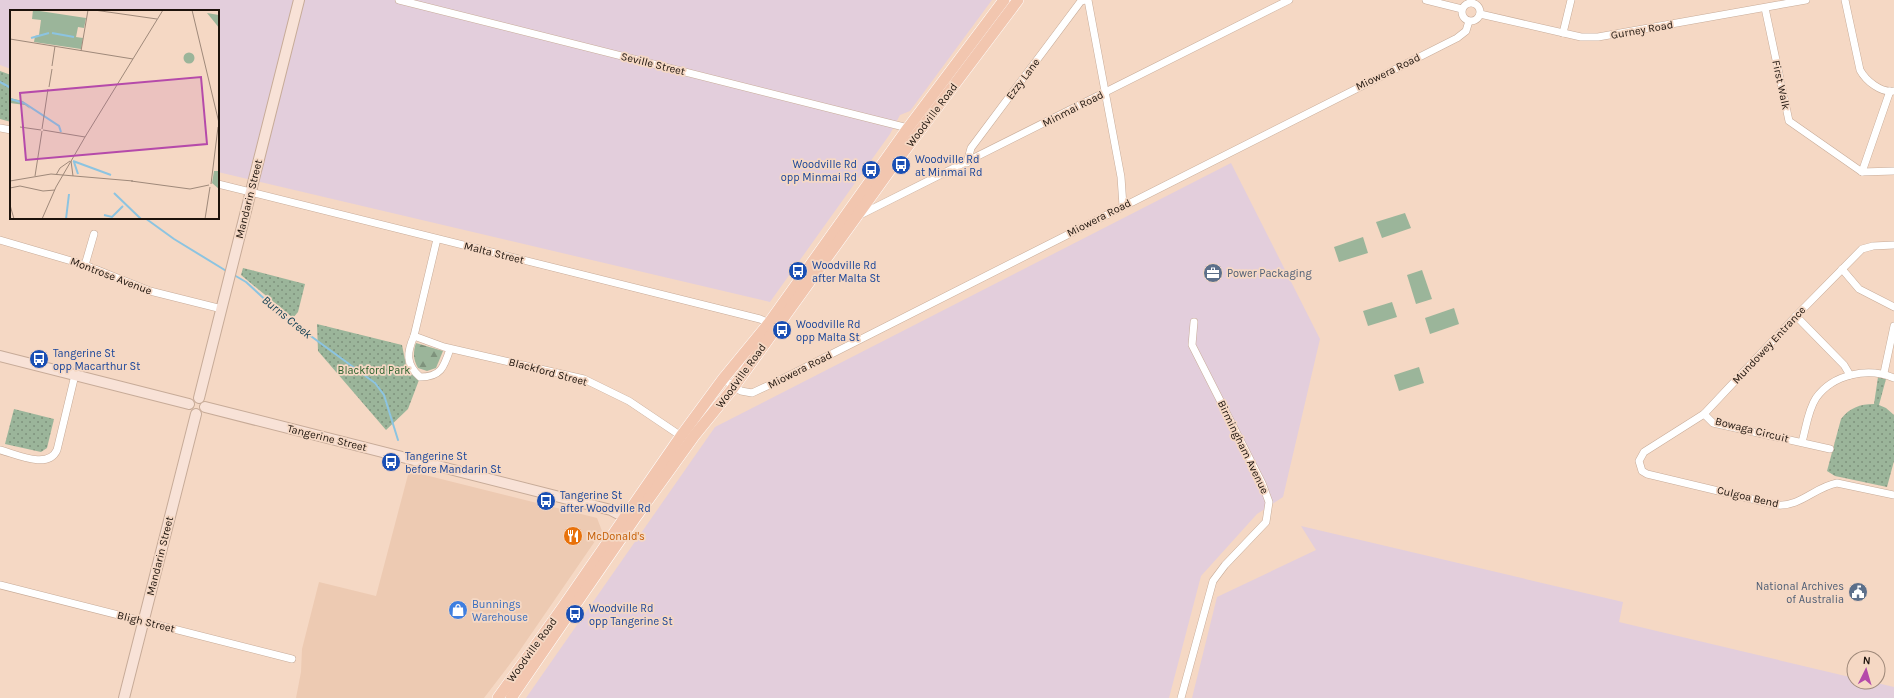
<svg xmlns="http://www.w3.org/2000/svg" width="1894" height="698" viewBox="0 0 1894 698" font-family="Karla,sans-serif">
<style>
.built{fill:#edcab2}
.industrial{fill:#e3cedc}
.green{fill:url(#green-dots)}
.forest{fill:url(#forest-firs)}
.pitch{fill:#9bb59a}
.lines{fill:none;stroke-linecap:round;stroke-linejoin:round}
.stream{stroke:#8cc4e1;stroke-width:2}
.street-casing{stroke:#c7ab98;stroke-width:8}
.secondary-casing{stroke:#c7ab98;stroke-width:12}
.primary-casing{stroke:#fff;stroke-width:12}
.street{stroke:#fff;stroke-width:7}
.secondary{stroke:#f8e2d7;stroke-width:10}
.primary{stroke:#f2c6af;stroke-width:11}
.labels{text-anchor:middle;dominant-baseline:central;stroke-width:3.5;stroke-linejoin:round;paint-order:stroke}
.street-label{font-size:11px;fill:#1d130c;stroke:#f5d8c4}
.transit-label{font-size:11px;fill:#164399;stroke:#f5d8c4;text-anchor:start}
.service-label{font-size:11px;fill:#4e5e75;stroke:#f5d8c4;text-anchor:start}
.park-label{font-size:11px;fill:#2d632f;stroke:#f5d8c4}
.food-label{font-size:11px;fill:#c56008;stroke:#f5d8c4;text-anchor:start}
.shop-label{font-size:11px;fill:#366cbe;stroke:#f5d8c4;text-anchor:start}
.water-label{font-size:12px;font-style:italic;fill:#103f53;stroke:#f5d8c4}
.inset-river{fill:none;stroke:#8cc4e1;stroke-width:2}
.inset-road{fill:none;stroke:#9f897a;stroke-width:1}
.view{fill:#b54aaa;fill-opacity:0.15;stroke:#b54aaa;stroke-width:2}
.inset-edge{fill:none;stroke:#1d130c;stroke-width:2}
</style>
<defs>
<pattern id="green-dots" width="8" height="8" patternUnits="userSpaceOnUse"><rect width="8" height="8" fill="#9bb59a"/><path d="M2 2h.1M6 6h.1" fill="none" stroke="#7e927c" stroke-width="1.8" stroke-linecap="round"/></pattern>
<pattern id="forest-firs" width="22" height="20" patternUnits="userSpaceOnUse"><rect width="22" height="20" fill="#9bb59a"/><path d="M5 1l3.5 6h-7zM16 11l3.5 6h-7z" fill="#7e927c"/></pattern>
</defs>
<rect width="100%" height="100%" fill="#f5d8c4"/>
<path class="built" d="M409,471L597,518L602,531L516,656L484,698H296L301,672L302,649L319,582L376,596Z"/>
<g class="industrial">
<path d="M0,0H992L910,111L900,115L890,134L770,302L218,172V11H11V69L0,65Z"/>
<path d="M1231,163L1320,339L1283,497L1257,514L1201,576L1169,698H526L715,427Z"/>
<path d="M1301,526L1623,602L1619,622L1854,678V682H1873L1894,687V698H1192L1217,597L1316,550Z"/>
</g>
<g class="green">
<path d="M0,71L11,75V122L0,119Z"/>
<path d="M243,268L305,284L298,312L293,318L241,275Z"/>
<path d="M317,324L402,345L407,370L419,380L408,409L386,430L318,351Z"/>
<path d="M1878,377L1886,379L1879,405L1886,408L1894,415V461L1887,487L1835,476L1827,471L1841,419C1849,408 1860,404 1874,404Z"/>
<path d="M14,409L54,419L47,448L41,452L5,444Z"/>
</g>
<path class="forest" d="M416,343L443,351L436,368L427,371L418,368C413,359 413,352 416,343Z"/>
<g class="pitch">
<path d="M1405,213L1411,228L1382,238L1376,222Z"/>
<path d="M1363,237L1368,253L1339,262L1334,247Z"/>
<path d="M1422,270L1432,299L1416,304L1407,275Z"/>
<path d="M1392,302L1397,317L1368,326L1363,311Z"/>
<path d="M1454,308L1459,324L1430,334L1425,318Z"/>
<path d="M1419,367L1424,383L1399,391L1394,375Z"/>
</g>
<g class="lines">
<g class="stream">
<path d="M0,82L11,88"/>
<path d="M145,218L174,239L228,272"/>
<path d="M234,275L246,282L282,315L375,383L384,395L398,440"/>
</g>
<g class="street-casing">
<g id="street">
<path d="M399,0L908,128"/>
<path d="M1088,0L1121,177L1123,206"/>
<path d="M1426,0L1462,9"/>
<path d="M1845,0L1860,70C1866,81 1881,93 1894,91"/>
<circle cx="1471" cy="12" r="9"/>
<path d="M1765,8L1789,121L1862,172L1894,171"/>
<path d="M1480,14L1581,37H1598L1806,0"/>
<path d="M1563,33L1571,0"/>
<path d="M0,128L11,130"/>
<path d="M967,163L971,148L1081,1L1085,0"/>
<path d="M1862,172L1890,91"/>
<path d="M218,184L760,319L769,323"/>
<path d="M858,216L1289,0"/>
<path d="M437,239L414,336L444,347L584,379L629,401L681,436"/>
<path d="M0,240L85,265L150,291L222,309"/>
<path d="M1894,245L1873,246L1862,249L1796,316L1704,414L1644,452L1639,461L1642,471L1647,474L1777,505C1800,507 1815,487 1837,483L1894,495"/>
<path d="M85,265L94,234"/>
<path d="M1842,269L1859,289L1894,307"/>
<path d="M1796,316L1844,365L1850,375"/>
<path d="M414,336C407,352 405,364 420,377C441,377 444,367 450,349"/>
<path d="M1884,373L1894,326"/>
<path d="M723,379L741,391L752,393L782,379L1457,38L1466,31L1469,21"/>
<path d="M1704,414L1713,423L1830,449"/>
<path d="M1802,442C1806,428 1808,410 1816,398C1833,374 1868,367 1894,378"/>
<path d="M0,450C16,454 48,470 57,450L75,375"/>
<path d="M0,585L292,659"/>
<path d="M1181,698L1213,581L1225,565L1266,522L1269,502L1262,483L1192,345L1194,322"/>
</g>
</g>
<g class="secondary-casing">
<g id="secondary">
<path d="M0,356L189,404"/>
<path d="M199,398L299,0"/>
<path d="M205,407L611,510L632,521"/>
<path d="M124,698L196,414"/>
</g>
</g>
<g class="primary-casing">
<g id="primary">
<path d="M498,698L563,607L681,436L723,379L769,323L908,128L1004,0"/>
<path d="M511,698L635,518L694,436L733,388L890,170L1018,0"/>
</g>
</g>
<use href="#street" class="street"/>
<use href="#secondary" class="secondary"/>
<use href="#primary" class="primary"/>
</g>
<defs>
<g id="bus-disc" transform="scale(1)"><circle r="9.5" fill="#1a4fb4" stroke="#f5d8c4"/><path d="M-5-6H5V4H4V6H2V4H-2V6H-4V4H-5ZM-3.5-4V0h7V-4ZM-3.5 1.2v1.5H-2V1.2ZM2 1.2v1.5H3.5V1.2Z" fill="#fff"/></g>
<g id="office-disc" transform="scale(1)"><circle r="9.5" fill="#5c6f8a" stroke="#f5d8c4"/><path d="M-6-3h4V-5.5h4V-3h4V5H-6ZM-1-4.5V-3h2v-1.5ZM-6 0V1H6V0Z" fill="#fff"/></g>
<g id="restaurant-disc" transform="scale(1)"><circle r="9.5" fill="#e8710a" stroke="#f5d8c4"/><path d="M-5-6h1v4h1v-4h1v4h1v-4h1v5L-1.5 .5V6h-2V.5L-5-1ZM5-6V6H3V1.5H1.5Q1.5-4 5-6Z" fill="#fff"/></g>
<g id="civic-disc" transform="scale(1)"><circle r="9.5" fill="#5c6f8a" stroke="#f5d8c4"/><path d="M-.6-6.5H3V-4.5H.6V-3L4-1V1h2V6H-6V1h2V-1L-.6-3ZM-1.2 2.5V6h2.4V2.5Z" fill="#fff"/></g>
<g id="shop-disc" transform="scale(1)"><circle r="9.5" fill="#3f7fe0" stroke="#f5d8c4"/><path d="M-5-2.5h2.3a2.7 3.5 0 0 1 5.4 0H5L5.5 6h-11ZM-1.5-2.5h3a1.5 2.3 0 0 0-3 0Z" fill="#fff"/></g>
</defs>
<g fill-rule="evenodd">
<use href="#bus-disc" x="901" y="165"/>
<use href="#bus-disc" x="871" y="170"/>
<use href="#bus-disc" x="798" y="271"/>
<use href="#office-disc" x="1213" y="273"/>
<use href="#bus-disc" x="782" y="330"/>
<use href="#bus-disc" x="39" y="359"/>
<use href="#bus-disc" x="391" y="462"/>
<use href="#bus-disc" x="546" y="501"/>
<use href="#restaurant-disc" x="573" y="536"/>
<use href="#civic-disc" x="1858" y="592"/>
<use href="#shop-disc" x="458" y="610"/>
<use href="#bus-disc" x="575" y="614"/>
</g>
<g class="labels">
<g class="street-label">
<text transform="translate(1642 30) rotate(-10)">Gurney Road</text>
<text transform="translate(653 64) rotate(14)">Seville Street</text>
<text transform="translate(1388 72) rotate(-26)">Miowera Road</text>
<text transform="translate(1023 79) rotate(-53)">Ezzy Lane</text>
<text transform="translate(1781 85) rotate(78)">First Walk</text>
<text transform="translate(1073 109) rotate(-27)">Minmai Road</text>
<text transform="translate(932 115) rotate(-53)">Woodville Road</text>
<text transform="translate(249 199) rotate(-76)">Mandarin Street</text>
<text transform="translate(1099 218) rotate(-27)">Miowera Road</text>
<text transform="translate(494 253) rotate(14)">Malta Street</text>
<text transform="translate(111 276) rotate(21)">Montrose Avenue</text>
<text transform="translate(1769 345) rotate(-47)">Mundowey Entrance</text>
<text transform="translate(800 370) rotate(-27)">Miowera Road</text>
<text transform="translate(548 372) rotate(15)">Blackford Street</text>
<text transform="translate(741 376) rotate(-54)">Woodville Road</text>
<text transform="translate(1752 430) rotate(14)">Bowaga Circuit</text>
<text transform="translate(327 438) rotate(14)">Tangerine Street</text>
<text transform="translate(1243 447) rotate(64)">Birmingham Avenue</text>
<text transform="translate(1748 497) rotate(13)">Culgoa Bend</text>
<text transform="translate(160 556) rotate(-76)">Mandarin Street</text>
<text transform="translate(146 622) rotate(14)">Bligh Street</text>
<text transform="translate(532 650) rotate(-54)">Woodville Road</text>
</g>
<g class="transit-label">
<text x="915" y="159">Woodville Rd<tspan x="915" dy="13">at Minmai Rd</tspan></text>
<text x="857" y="164" text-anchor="end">Woodville Rd<tspan x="857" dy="13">opp Minmai Rd</tspan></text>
<text x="812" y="265">Woodville Rd<tspan x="812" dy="13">after Malta St</tspan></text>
<text x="796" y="324">Woodville Rd<tspan x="796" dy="13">opp Malta St</tspan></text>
<text x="53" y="353">Tangerine St<tspan x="53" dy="13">opp Macarthur St</tspan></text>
<text x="405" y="456">Tangerine St<tspan x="405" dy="13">before Mandarin St</tspan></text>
<text x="560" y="495">Tangerine St<tspan x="560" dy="13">after Woodville Rd</tspan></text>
<text x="589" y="608">Woodville Rd<tspan x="589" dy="13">opp Tangerine St</tspan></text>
</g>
<g class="service-label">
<text x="1227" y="273">Power Packaging</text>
<text x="1844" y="586" text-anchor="end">National Archives<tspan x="1844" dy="13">of Australia</tspan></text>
</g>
<g class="park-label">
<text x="374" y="370">Blackford Park</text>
</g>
<g class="food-label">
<text x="587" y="536">McDonald's</text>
</g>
<g class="shop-label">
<text x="472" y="604">Bunnings<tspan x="472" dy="13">Warehouse</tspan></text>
</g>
<g class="water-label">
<text transform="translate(287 317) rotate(39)">Burns Creek</text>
</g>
</g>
<g transform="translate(10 10)">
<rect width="209" height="209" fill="#f5d8c4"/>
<path d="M23,0L76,8L74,18L68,17L66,27L73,28L71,39L24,32L25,26L29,25L31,10L22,9ZM173.5 48a5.5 5.5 0 1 1 11 0a5.5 5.5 0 1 1-11 0ZM0,88L13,91L20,99L15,95L0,93ZM204,161H209V179L202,173Z" fill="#9bb59a"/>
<path d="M197,3L209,5V18L206,14Z" fill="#9bb59a"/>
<path class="inset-river" d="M42,23L64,27M21,28L39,23M0,89L14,93L49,116L51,122M63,151L101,165M64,152L68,164M104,183L131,209M94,205L102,207L113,196M56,209L59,184"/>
<path class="inset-road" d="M84,0L147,9M182,0L209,113M0,29L123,49M71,41L78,0M42,56L45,36M39,77L42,59M10,117L31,120M32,119L38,79M33,120L75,127M61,151L63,166M46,165L50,158L60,151M25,166L32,121M0,171L41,164L123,171M121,171L180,179L199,175M201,174L208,117M0,178L10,176L33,181L45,180M0,195L4,209M32,209L46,177L75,127L153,0M195,209L200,177"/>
<path class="view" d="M191,67L197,134L16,150L10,83Z"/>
<rect width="209" height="209" class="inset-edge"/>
</g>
<g transform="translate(1866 670) rotate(5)"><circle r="19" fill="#f5d8c4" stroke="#9f897a"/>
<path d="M0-3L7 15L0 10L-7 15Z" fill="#b54aaa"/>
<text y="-6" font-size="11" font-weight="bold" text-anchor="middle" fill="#1d130c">N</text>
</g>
</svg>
